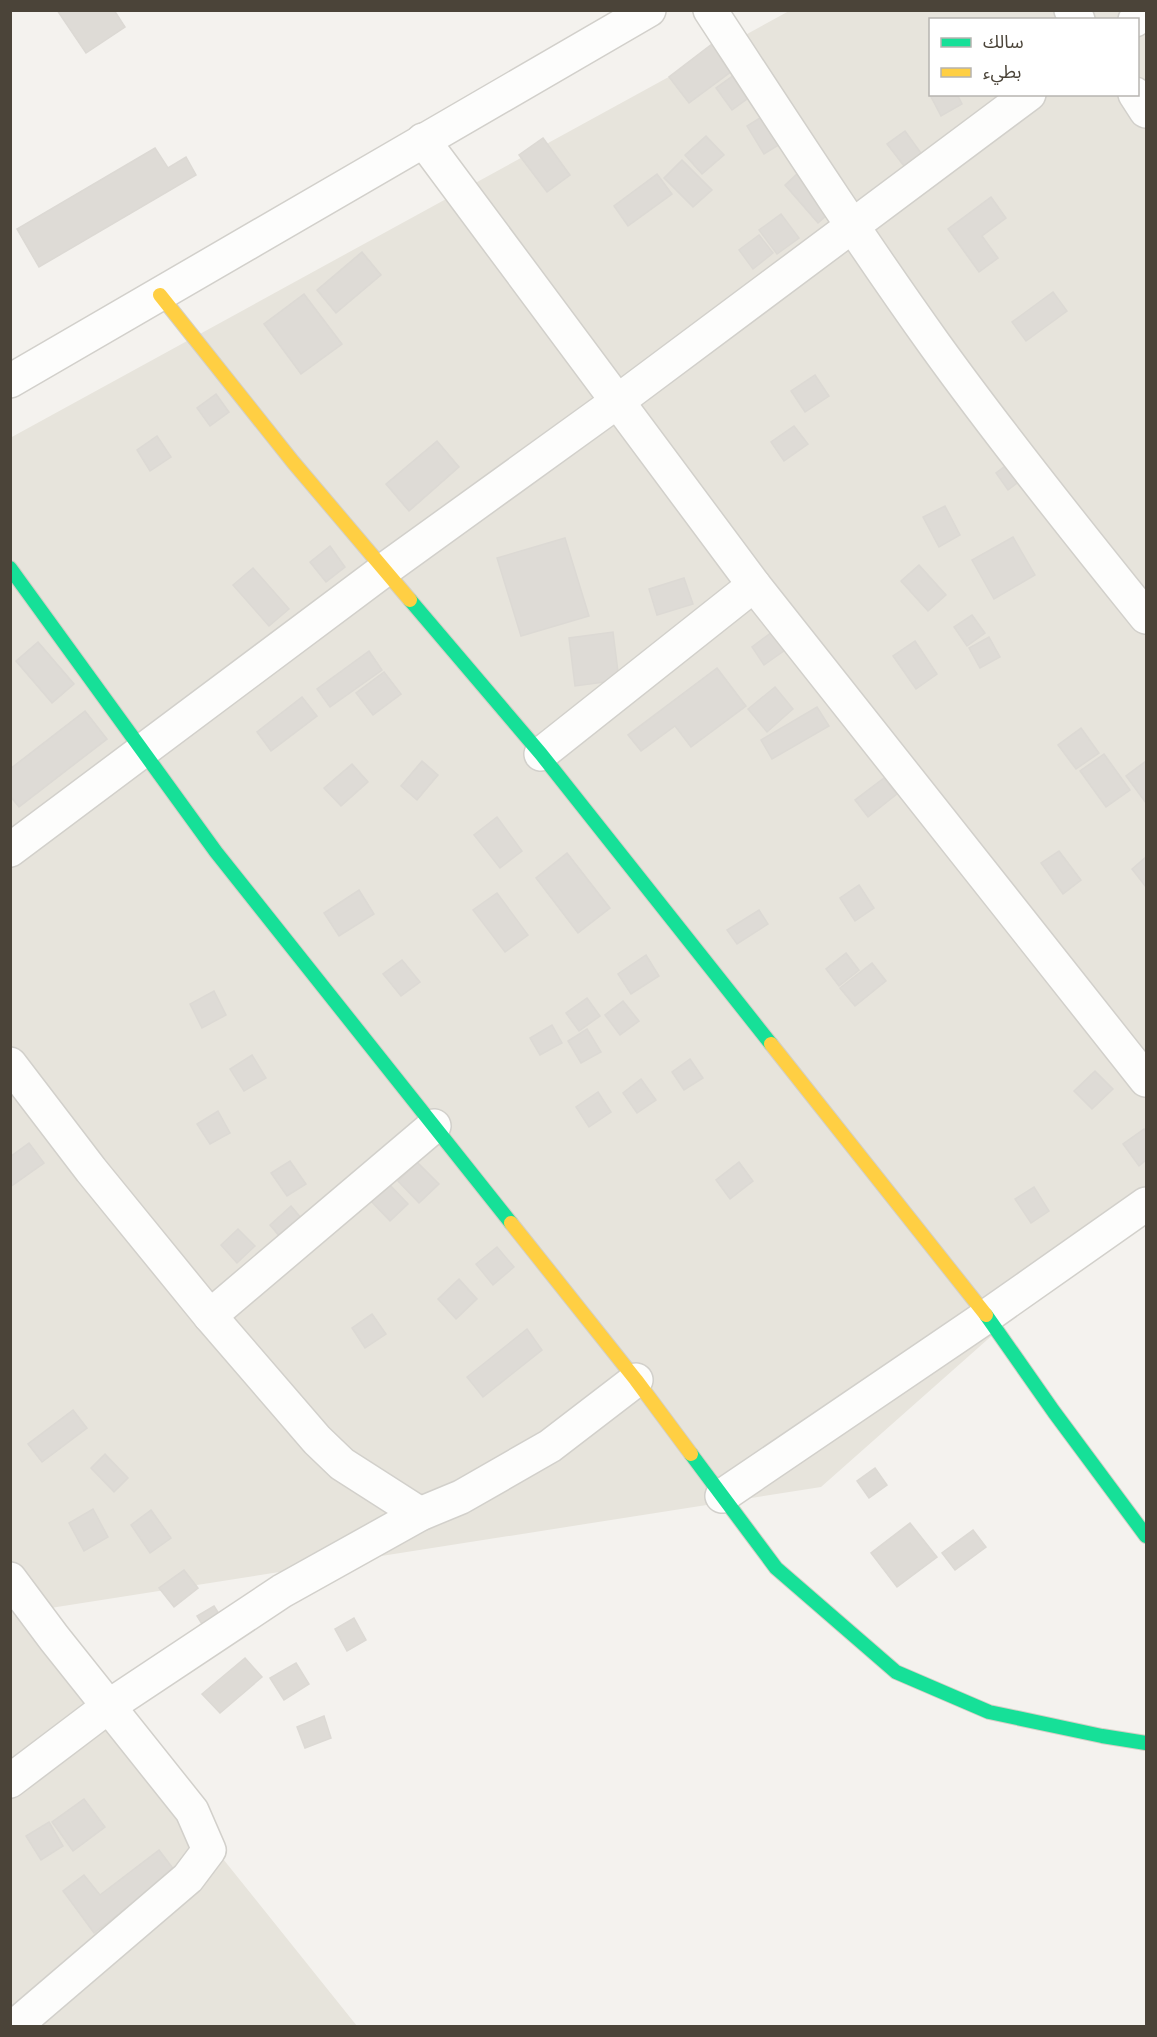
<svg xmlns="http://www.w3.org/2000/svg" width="1157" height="2037" viewBox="0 0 1157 2037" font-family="Raleway,'Noto Sans Arabic',sans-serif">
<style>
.residential{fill:#e7e4dc;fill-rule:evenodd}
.building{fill:#dedbd6;stroke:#dcd9d4;stroke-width:1.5}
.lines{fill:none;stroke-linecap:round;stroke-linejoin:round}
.street-casing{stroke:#d2d0cb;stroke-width:36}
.fast-casing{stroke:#d3cfc5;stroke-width:16}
.slow-casing{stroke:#d3cfc5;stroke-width:16}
.street{stroke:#fdfdfc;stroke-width:33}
.fast{stroke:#16e098;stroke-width:14}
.slow{stroke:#ffcf43;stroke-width:14}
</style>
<rect width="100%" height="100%" fill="#f4f2ee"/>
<path class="residential" d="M789,11H1146V1199L821,1487L25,1612L357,2026H11L10,438ZM930,20H1138V94H930Z"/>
<g class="building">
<path d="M57,10H114L125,27L86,53Z"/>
<path d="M712,44L732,71L689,103L669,77Z"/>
<path d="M734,75L751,96L732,110L716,88Z"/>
<path d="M930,92V94H957L962,104L941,116L929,93Z"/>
<path d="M781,105L798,133L764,154L747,126Z"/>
<path d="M905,131L921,153L904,166L887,144Z"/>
<path d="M706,136L724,155L702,174L685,155Z"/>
<path d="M543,138L570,175L547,192L519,155Z"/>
<path d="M155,148L168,168L186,157L196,175L39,267L17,229Z"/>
<path d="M682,160L712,190L693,207L664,178Z"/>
<path d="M810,162L843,201L818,223L785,185Z"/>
<path d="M657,174L672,194L628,226L614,206Z"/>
<path d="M991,197L1006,218L982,236L998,258L979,272L948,229Z"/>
<path d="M781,214L799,238L777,254L759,230Z"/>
<path d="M759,235L773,253L753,269L739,250Z"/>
<path d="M362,252L381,275L336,313L317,290Z"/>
<path d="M1053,292L1067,311L1026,341L1012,322Z"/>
<path d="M304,294L342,344L301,374L264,324Z"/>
<path d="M815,375L829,396L805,412L791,391Z"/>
<path d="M216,394L229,412L210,426L197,408Z"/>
<path d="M794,426L808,444L784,461L771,442Z"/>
<path d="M157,436L171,457L150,471L137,450Z"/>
<path d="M437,441L459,467L409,511L386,484Z"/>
<path d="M1016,458L1029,474L1008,490L996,473Z"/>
<path d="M945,506L960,535L939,547L923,517Z"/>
<path d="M1013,537L1035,575L994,599L972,560Z"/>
<path d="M565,538L589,616L521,636L497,558Z"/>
<path d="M330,546L345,567L326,582L310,562Z"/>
<path d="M919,565L946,595L928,611L901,581Z"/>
<path d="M253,568L289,609L269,626L233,585Z"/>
<path d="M684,578L693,604L657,615L649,589Z"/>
<path d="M972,615L985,633L967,646L954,627Z"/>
<path d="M613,632L619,680L575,686L569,638Z"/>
<path d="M772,632L785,650L764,665L752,647Z"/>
<path d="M989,637L1000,657L980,668L969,648Z"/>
<path d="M915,641L937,674L916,689L893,656Z"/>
<path d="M38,642L74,684L52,703L16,661Z"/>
<path d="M369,651L382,670L330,707L317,689Z"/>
<path d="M717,668L746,706L691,747L675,726L641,751L628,735Z"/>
<path d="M384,672L401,694L373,715L356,693Z"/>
<path d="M775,687L793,709L767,732L748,709Z"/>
<path d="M302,697L317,716L271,751L257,732Z"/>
<path d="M817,707L829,726L772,759L761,740Z"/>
<path d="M85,711L107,739L19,807L10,796V769Z"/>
<path d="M1081,728L1099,753L1076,769L1058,745Z"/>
<path d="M1104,754L1130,790L1106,807L1080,771Z"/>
<path d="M422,761L438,775L417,800L401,786Z"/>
<path d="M1146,761V803L1126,776Z"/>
<path d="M352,764L368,782L341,806L324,788Z"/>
<path d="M884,778L897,794L868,817L855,800Z"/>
<path d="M497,817L522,851L500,868L474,835Z"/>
<path d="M1059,851L1081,880L1063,894L1041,863Z"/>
<path d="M567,853L610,908L578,933L536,878Z"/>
<path d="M1146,857V887L1132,869Z"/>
<path d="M859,885L874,908L855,921L840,898Z"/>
<path d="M359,890L374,914L339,936L324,913Z"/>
<path d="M497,893L528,935L505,952L473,910Z"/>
<path d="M759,910L768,924L737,944L727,930Z"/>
<path d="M846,953L859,970L839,986L826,969Z"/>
<path d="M646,955L659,976L631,994L618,974Z"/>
<path d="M402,960L420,982L401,996L383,974Z"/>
<path d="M872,963L886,981L855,1006L840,988Z"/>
<path d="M214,991L226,1015L202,1028L190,1004Z"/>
<path d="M587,998L600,1016L579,1031L566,1013Z"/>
<path d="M623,1001L639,1021L620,1035L605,1015Z"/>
<path d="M552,1025L562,1043L540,1055L530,1038Z"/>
<path d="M587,1029L601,1052L581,1063L568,1041Z"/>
<path d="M252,1055L266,1078L244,1091L230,1069Z"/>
<path d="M690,1059L703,1078L684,1090L672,1072Z"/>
<path d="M1095,1071L1113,1089L1092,1109L1074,1091Z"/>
<path d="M641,1079L656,1100L637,1113L623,1093Z"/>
<path d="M598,1092L611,1112L589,1127L576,1107Z"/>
<path d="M218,1111L230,1133L210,1144L197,1124Z"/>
<path d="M1144,1129L1146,1132V1160L1139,1166L1123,1144Z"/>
<path d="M29,1143L44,1163L10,1187V1157Z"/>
<path d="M290,1161L306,1184L287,1196L271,1173Z"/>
<path d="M417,1162L439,1184L419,1203L398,1181Z"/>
<path d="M739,1162L753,1181L730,1199L716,1180Z"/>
<path d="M388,1183L408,1204L390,1221L370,1200Z"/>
<path d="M1034,1187L1049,1211L1031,1223L1015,1199Z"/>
<path d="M291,1206L307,1225L286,1244L270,1225Z"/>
<path d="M238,1229L255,1246L237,1263L221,1245Z"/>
<path d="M497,1247L514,1267L493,1285L476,1264Z"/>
<path d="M459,1279L477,1299L456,1319L438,1299Z"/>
<path d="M372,1314L386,1334L365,1348L352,1328Z"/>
<path d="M527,1329L542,1350L483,1397L467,1377Z"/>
<path d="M73,1410L87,1428L42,1462L28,1444Z"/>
<path d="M105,1454L128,1478L114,1492L91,1468Z"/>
<path d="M875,1468L887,1485L869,1498L857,1481Z"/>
<path d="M93,1509L108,1537L84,1551L69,1523Z"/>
<path d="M151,1510L171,1538L150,1553L131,1525Z"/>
<path d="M910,1523L937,1557L897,1587L871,1553Z"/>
<path d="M973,1530L986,1547L955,1570L942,1553Z"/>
<path d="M184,1570L198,1588L174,1607L159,1588Z"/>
<path d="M214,1606L234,1638L217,1648L197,1616Z"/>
<path d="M354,1618L366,1640L347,1651L335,1629Z"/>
<path d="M245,1658L262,1677L220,1713L202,1694Z"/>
<path d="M296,1663L309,1684L284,1700L270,1678Z"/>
<path d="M324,1716L331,1738L305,1748L297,1727Z"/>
<path d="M84,1799L105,1827L73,1851L52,1822Z"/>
<path d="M49,1822L63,1846L41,1860L26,1836Z"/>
<path d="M159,1850L175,1871L94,1933L63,1891L84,1875L100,1895Z"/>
</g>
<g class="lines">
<g class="street-casing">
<g id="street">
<path d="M710,10C784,123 857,236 935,345C1002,438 1074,528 1146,617"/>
<path d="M1071,10L1078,20"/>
<path d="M1135,20L1146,12"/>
<path d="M1135,94L1146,111"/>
<path d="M423,140L754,585L1146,1080"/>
<path d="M10,381L649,10"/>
<path d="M541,754L754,585"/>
<path d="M10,850L384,570L618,401L1029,94"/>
<path d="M10,1064L91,1170L210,1316L317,1440L342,1464L420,1514"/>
<path d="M210,1316L434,1126"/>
<path d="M722,1496L987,1316L1146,1204"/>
<path d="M10,1579L54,1638L192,1811L209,1850L188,1878L15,2026"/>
<path d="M10,1781L109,1706L282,1591L420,1514L461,1497L550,1446L636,1380"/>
</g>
</g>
<g class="fast-casing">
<g id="fast">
<path d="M10,568L216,852L511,1223"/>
<path d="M410,600L541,754L771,1044"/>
<path d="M986,1315L1054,1412L1146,1536"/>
<path d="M691,1454L776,1568L896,1672L989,1712L1102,1736L1146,1743"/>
</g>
</g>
<g class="slow-casing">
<g id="slow">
<path d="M160,295L293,462L410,600"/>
<path d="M771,1044L986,1315"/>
<path d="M511,1223L636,1380L691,1454"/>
</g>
</g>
<use href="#street" class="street"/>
<use href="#fast" class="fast"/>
<use href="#slow" class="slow"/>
</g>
<rect width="1157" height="2037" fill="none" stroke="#4b4439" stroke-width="24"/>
<rect x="929" y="18" width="210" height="78" fill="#ffffff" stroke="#b7b4b0" stroke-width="1.5"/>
<rect x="941" y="38" width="30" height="9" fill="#16e098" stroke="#b7b4b0" stroke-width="1.5"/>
<text x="983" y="48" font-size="18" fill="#4b4439">سالك</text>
<rect x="941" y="68" width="30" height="9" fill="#ffcf43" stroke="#b7b4b0" stroke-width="1.5"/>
<text x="983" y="78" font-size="18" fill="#4b4439">بطيء</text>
</svg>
